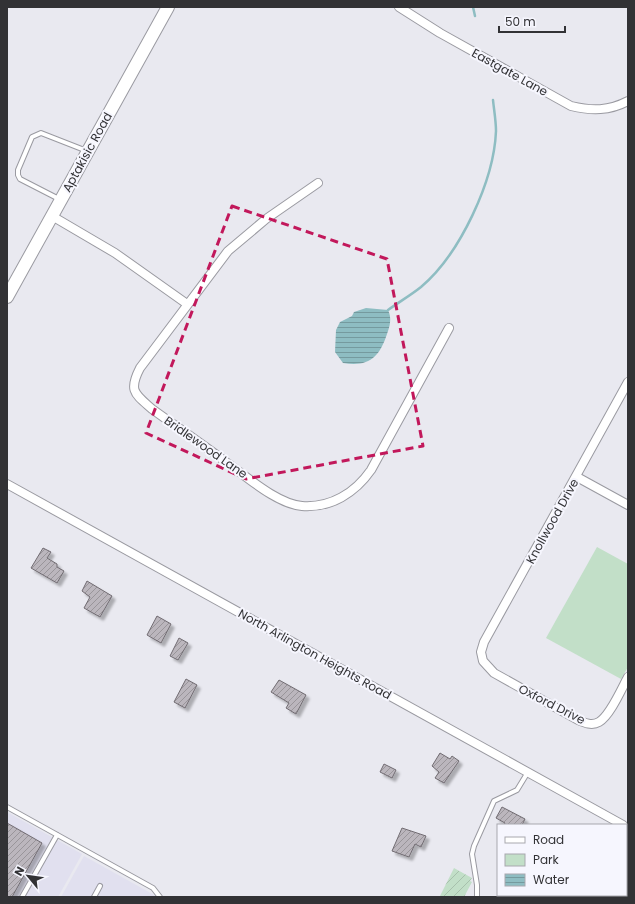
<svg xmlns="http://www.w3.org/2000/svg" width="635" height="904" viewBox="0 0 635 904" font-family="Poppins,sans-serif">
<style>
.built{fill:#e1e0ef}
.green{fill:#c2dfc8}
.garden{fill:url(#garden-furrows)}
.water{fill:url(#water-rules)}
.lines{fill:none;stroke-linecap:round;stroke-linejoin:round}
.stream{stroke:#8ebdc2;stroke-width:2.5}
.building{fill:url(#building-hatch);stroke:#716c72;filter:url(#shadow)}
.lane-casing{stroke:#9a9aa1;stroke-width:6}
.street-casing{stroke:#9a9aa1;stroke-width:10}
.secondary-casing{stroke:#9a9aa1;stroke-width:14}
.lane{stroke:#fff;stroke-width:4}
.street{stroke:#fff;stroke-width:8}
.secondary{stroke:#fff;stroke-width:12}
.marked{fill:none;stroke:#c2185b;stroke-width:3;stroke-dasharray:8 5;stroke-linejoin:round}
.labels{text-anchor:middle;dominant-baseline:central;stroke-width:4;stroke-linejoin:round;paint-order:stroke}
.street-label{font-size:12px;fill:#323235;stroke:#f6f6fe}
</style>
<defs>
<pattern id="garden-furrows" width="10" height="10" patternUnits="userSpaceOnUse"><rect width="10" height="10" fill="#c2dfc8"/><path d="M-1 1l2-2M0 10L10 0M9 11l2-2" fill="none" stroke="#a7c0ac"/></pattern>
<pattern id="water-rules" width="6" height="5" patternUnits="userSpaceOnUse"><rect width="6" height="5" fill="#8ebdc2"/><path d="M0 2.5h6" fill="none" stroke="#759a9e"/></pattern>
<pattern id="building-hatch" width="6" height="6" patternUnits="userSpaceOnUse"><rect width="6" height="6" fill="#bbb6bd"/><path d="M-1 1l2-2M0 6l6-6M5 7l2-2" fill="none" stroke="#99959a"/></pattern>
<filter id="shadow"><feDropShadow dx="3.5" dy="3.5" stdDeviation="1" flood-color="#0004"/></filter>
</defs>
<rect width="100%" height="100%" fill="#e9e9f0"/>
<g class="built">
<path d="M7,812L82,854L58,897H7Z"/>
<path d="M84,856L156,896V897H61Z"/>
</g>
<path class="green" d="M597,547L628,564V667L621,679L546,638Z"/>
<path class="garden" d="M454,868L472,878L470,881L472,882L464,897H441L440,896Z"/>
<path class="water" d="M366,308L388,310C392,318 390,326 387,334C379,358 369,367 343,363L335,352L336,330L340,322L352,316L354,312Z"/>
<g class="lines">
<g class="stream">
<path d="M473,7L475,16"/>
<path d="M388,310C399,302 411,295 421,287C460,254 494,181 496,131C496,121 494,110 493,100"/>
</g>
</g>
<g class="building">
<path d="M43,548L51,552L47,558L57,564V567L64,571L57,583L31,568Z"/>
<path d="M87,581L112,596L100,617L84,608L90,597L82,591Z"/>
<path d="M157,616L171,624L161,643L147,635Z"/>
<path d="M179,638L188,643L178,660L170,656Z"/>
<path d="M186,679L197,685L185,708L174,702Z"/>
<path d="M279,680L306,695L296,714L286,708L289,703L271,692Z"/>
<path d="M440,753L450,759L452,756L459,761L444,783L435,778L439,772L432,766Z"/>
<path d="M384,764L396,770L392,778L380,772Z"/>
<path d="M502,807L525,819L522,825H504L505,823L496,818Z"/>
<path d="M7,823L42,843L12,897H7Z"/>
<path d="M402,828L426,836L421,847L415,844L409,857L392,851Z"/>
</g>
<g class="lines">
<g class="lane-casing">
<g id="lane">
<path d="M59,199L20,179L18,175V170L32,137L41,133L87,151"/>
<path d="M7,807L153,888L160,897"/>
<path d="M22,897L57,835"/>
<path d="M94,897L100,886"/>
<path d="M477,897V885L472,854L474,846L494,801L517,790L528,772"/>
</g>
</g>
<g class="street-casing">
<g id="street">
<path d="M399,7L440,33L571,106C592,111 609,111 628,101"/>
<path d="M318,183L266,219L228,251L140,368C128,391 135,394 152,409C177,427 202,444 226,462C246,476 277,504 302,506C331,508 355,493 371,470L449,328"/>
<path d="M52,216L115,253L187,304"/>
<path d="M628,382L484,642L481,652L483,661L494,673L578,720C585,723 592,726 599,722C610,716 622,688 628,677"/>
<path d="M577,477L628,505"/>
<path d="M7,484L623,825"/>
</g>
</g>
<g class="secondary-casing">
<path id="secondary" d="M7,297L168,7"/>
</g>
<use href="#lane" class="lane"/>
<use href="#street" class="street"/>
<use href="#secondary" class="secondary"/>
</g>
<path class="marked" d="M232,206L387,259L423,446L246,479L146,433Z"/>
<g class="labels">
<g class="street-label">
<text transform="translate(510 72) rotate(29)">Eastgate Lane</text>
<text transform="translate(87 152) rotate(-61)">Aptakisic Road</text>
<text transform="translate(206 447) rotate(35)">Bridlewood Lane</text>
<text transform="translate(552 521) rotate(-61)">Knollwood Drive</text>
<text transform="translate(315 654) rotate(29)">North Arlington Heights Road</text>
<text transform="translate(552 704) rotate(27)">Oxford Drive</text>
</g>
</g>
<rect width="635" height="904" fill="none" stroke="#323235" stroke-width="16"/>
<rect x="497" y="824" width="130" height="72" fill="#f6f6fe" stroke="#a8a8ae"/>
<rect x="505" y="837" width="20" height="6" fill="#ffffff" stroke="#a8a8ae"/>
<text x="533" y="844" font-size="12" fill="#323235">Road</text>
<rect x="505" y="854" width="20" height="12" fill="#c2dfc8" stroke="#a8a8ae"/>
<text x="533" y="864" font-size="12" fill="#323235">Park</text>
<rect x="505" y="874" width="20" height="12" fill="url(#water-rules)" stroke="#a8a8ae"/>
<text x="533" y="884" font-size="12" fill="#323235">Water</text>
<g transform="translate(28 876) rotate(299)" stroke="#f6f6fe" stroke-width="3" paint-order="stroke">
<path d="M0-3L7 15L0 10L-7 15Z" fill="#323235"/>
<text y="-6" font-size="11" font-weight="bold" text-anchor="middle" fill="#323235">N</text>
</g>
<path d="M499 26v6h66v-6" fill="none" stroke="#323235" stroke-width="2"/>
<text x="505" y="26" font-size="12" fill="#323235" stroke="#f6f6fe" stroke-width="3" paint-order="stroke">50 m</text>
</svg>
